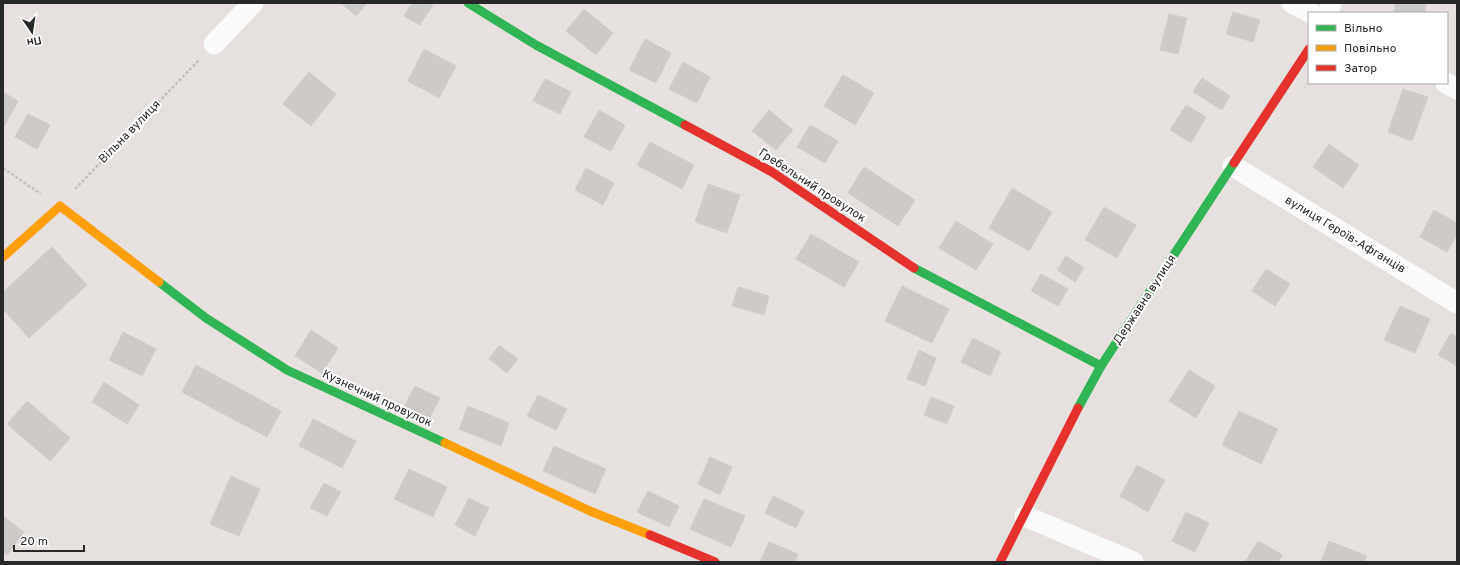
<svg xmlns="http://www.w3.org/2000/svg" width="1460" height="565" viewBox="0 0 1460 565" font-family="Overpass,sans-serif">
<style>
.building{fill:#cdcac8;stroke:#d1cdca}
.lines{fill:none;stroke-linecap:round;stroke-linejoin:round}
.path{stroke:#c2c1c1;stroke-width:2.5;stroke-dasharray:3 2;stroke-linecap:butt}
.street{stroke:#fbfafa;stroke-width:21}
.fast{stroke:#30b455;stroke-width:9}
.slow{stroke:#ff9f0a;stroke-width:9}
.jam{stroke:#e5322d;stroke-width:9}
.labels{text-anchor:middle;dominant-baseline:central;stroke-width:4;stroke-linejoin:round;paint-order:stroke}
.street-label{font-size:12px;fill:#282828;stroke:#fff}
</style>
<rect width="100%" height="100%" fill="#e6e1de"/>
<g class="building">
<path d="M341,3H367L356,16Z"/>
<path d="M412,3H430L433,5L420,25L404,16Z"/>
<path d="M1395,3H1426L1425,13H1394Z"/>
<path d="M584,9L613,33L596,55L566,31Z"/>
<path d="M1233,12L1260,20L1253,42L1226,34Z"/>
<path d="M1169,14L1187,18L1178,54L1160,50Z"/>
<path d="M645,39L671,53L656,83L629,70Z"/>
<path d="M424,49L456,66L439,98L408,81Z"/>
<path d="M683,62L710,77L697,103L669,89Z"/>
<path d="M309,72L336,94L311,126L283,104Z"/>
<path d="M843,75L874,93L855,125L824,106Z"/>
<path d="M1202,78L1230,96L1222,110L1193,92Z"/>
<path d="M545,79L571,92L560,114L533,101Z"/>
<path d="M1403,89L1428,97L1412,141L1388,132Z"/>
<path d="M3,92L18,101L3,128Z"/>
<path d="M1186,105L1206,117L1191,143L1170,130Z"/>
<path d="M599,110L625,125L611,151L584,137Z"/>
<path d="M769,110L793,130L776,150L752,131Z"/>
<path d="M28,114L50,125L37,149L15,137Z"/>
<path d="M810,125L838,141L825,163L797,147Z"/>
<path d="M650,142L694,165L682,189L637,165Z"/>
<path d="M1329,144L1359,165L1343,188L1313,167Z"/>
<path d="M864,167L915,200L898,226L848,193Z"/>
<path d="M586,168L614,183L603,205L575,190Z"/>
<path d="M708,184L740,195L727,233L695,222Z"/>
<path d="M1012,188L1052,212L1029,251L989,228Z"/>
<path d="M1104,207L1136,225L1117,258L1085,240Z"/>
<path d="M1434,210L1457,223V234L1447,252L1420,237Z"/>
<path d="M956,221L993,244L976,270L939,248Z"/>
<path d="M811,234L859,262L844,287L796,259Z"/>
<path d="M52,247L87,285L29,338L3,309V292Z"/>
<path d="M1066,256L1084,268L1075,282L1057,270Z"/>
<path d="M1266,269L1290,284L1275,306L1252,291Z"/>
<path d="M1041,274L1068,289L1058,306L1031,291Z"/>
<path d="M902,286L949,309L932,343L885,321Z"/>
<path d="M738,287L769,296L764,315L732,306Z"/>
<path d="M1400,306L1430,319L1415,353L1384,340Z"/>
<path d="M311,330L338,348L322,373L295,356Z"/>
<path d="M123,332L156,349L142,376L109,360Z"/>
<path d="M1451,333L1457,337V366L1438,355Z"/>
<path d="M973,338L1001,352L990,376L961,362Z"/>
<path d="M499,345L518,359L507,373L489,359Z"/>
<path d="M919,350L936,358L925,386L907,379Z"/>
<path d="M196,365L281,411L267,437L182,392Z"/>
<path d="M1189,370L1215,386L1196,418L1169,401Z"/>
<path d="M104,382L139,405L127,424L92,402Z"/>
<path d="M415,386L440,398L427,424L402,411Z"/>
<path d="M538,395L567,409L556,430L527,416Z"/>
<path d="M931,397L954,406L947,424L924,415Z"/>
<path d="M27,401L70,438L50,461L7,424Z"/>
<path d="M468,406L509,423L501,446L459,429Z"/>
<path d="M1239,411L1278,429L1261,464L1222,445Z"/>
<path d="M313,419L356,441L342,468L299,446Z"/>
<path d="M554,446L606,469L595,494L543,471Z"/>
<path d="M710,457L732,467L720,495L698,484Z"/>
<path d="M1137,465L1165,480L1148,512L1120,496Z"/>
<path d="M409,469L447,487L433,517L394,499Z"/>
<path d="M231,476L260,489L239,536L210,524Z"/>
<path d="M324,483L341,492L327,516L310,508Z"/>
<path d="M648,491L679,506L669,527L637,512Z"/>
<path d="M773,496L804,511L796,528L765,513Z"/>
<path d="M469,498L489,508L475,536L455,525Z"/>
<path d="M704,499L745,516L731,547L690,529Z"/>
<path d="M1186,512L1209,523L1195,552L1172,541Z"/>
<path d="M3,516L24,532L7,555L3,552Z"/>
<path d="M1258,541L1283,555L1278,562H1245Z"/>
<path d="M1329,541L1367,556L1364,562H1321Z"/>
<path d="M769,542L798,554L795,562H760Z"/>
</g>
<g class="lines">
<g class="path">
<path d="M3,168L41,194"/>
<path d="M75,189L199,60"/>
</g>
<g class="street">
<path d="M1292,3L1311,13"/>
<path d="M1329,13L1331,3"/>
<path d="M214,44L253,3"/>
<path d="M1446,83L1457,89"/>
<path d="M1233,166L1457,303"/>
<path d="M1025,516L1133,562"/>
</g>
<g class="fast">
<path d="M468,3L536,45L685,125"/>
<path d="M914,268L1101,366"/>
<path d="M159,282L206,318L287,370L445,443"/>
<path d="M1078,408L1101,366L1234,163"/>
</g>
<g class="slow">
<path d="M3,257L60,206L159,282"/>
<path d="M445,443L590,511L650,535"/>
</g>
<g class="jam">
<path d="M685,125L772,172L914,268"/>
<path d="M1234,163L1309,49"/>
<path d="M650,535L715,562"/>
<path d="M1000,562L1078,408"/>
</g>
</g>
<g class="labels">
<g class="street-label">
<text transform="translate(130 132) rotate(-46)">Вільна вулиця</text>
<text transform="translate(812 186) rotate(33)">Гребельний провулок</text>
<text transform="translate(1345 235) rotate(31)">вулиця Героїв-Афганців</text>
<text transform="translate(1145 300) rotate(-57)">Державна вулиця</text>
<text transform="translate(377 399) rotate(25)">Кузнечний провулок</text>
</g>
</g>
<rect width="1460" height="565" fill="none" stroke="#282828" stroke-width="8"/>
<rect x="1308" y="12" width="140" height="72" fill="#ffffff" stroke="#a9a9a9"/>
<rect x="1316" y="25" width="20" height="6" fill="#30b455" stroke="#a9a9a9"/>
<text x="1344" y="32" font-size="12" fill="#282828">Вільно</text>
<rect x="1316" y="45" width="20" height="6" fill="#ff9f0a" stroke="#a9a9a9"/>
<text x="1344" y="52" font-size="12" fill="#282828">Повільно</text>
<rect x="1316" y="65" width="20" height="6" fill="#e5322d" stroke="#a9a9a9"/>
<text x="1344" y="72" font-size="12" fill="#282828">Затор</text>
<g transform="translate(32 32) rotate(167)" stroke="#ffffff" stroke-width="3" paint-order="stroke">
<path d="M0-3L7 15L0 10L-7 15Z" fill="#282828"/>
<text y="-6" font-size="11" font-weight="bold" text-anchor="middle" fill="#282828">Пн</text>
</g>
<path d="M14 545v6h70v-6" fill="none" stroke="#282828" stroke-width="2"/>
<text x="20" y="545" font-size="12" fill="#282828" stroke="#ffffff" stroke-width="3" paint-order="stroke">20 m</text>
</svg>
